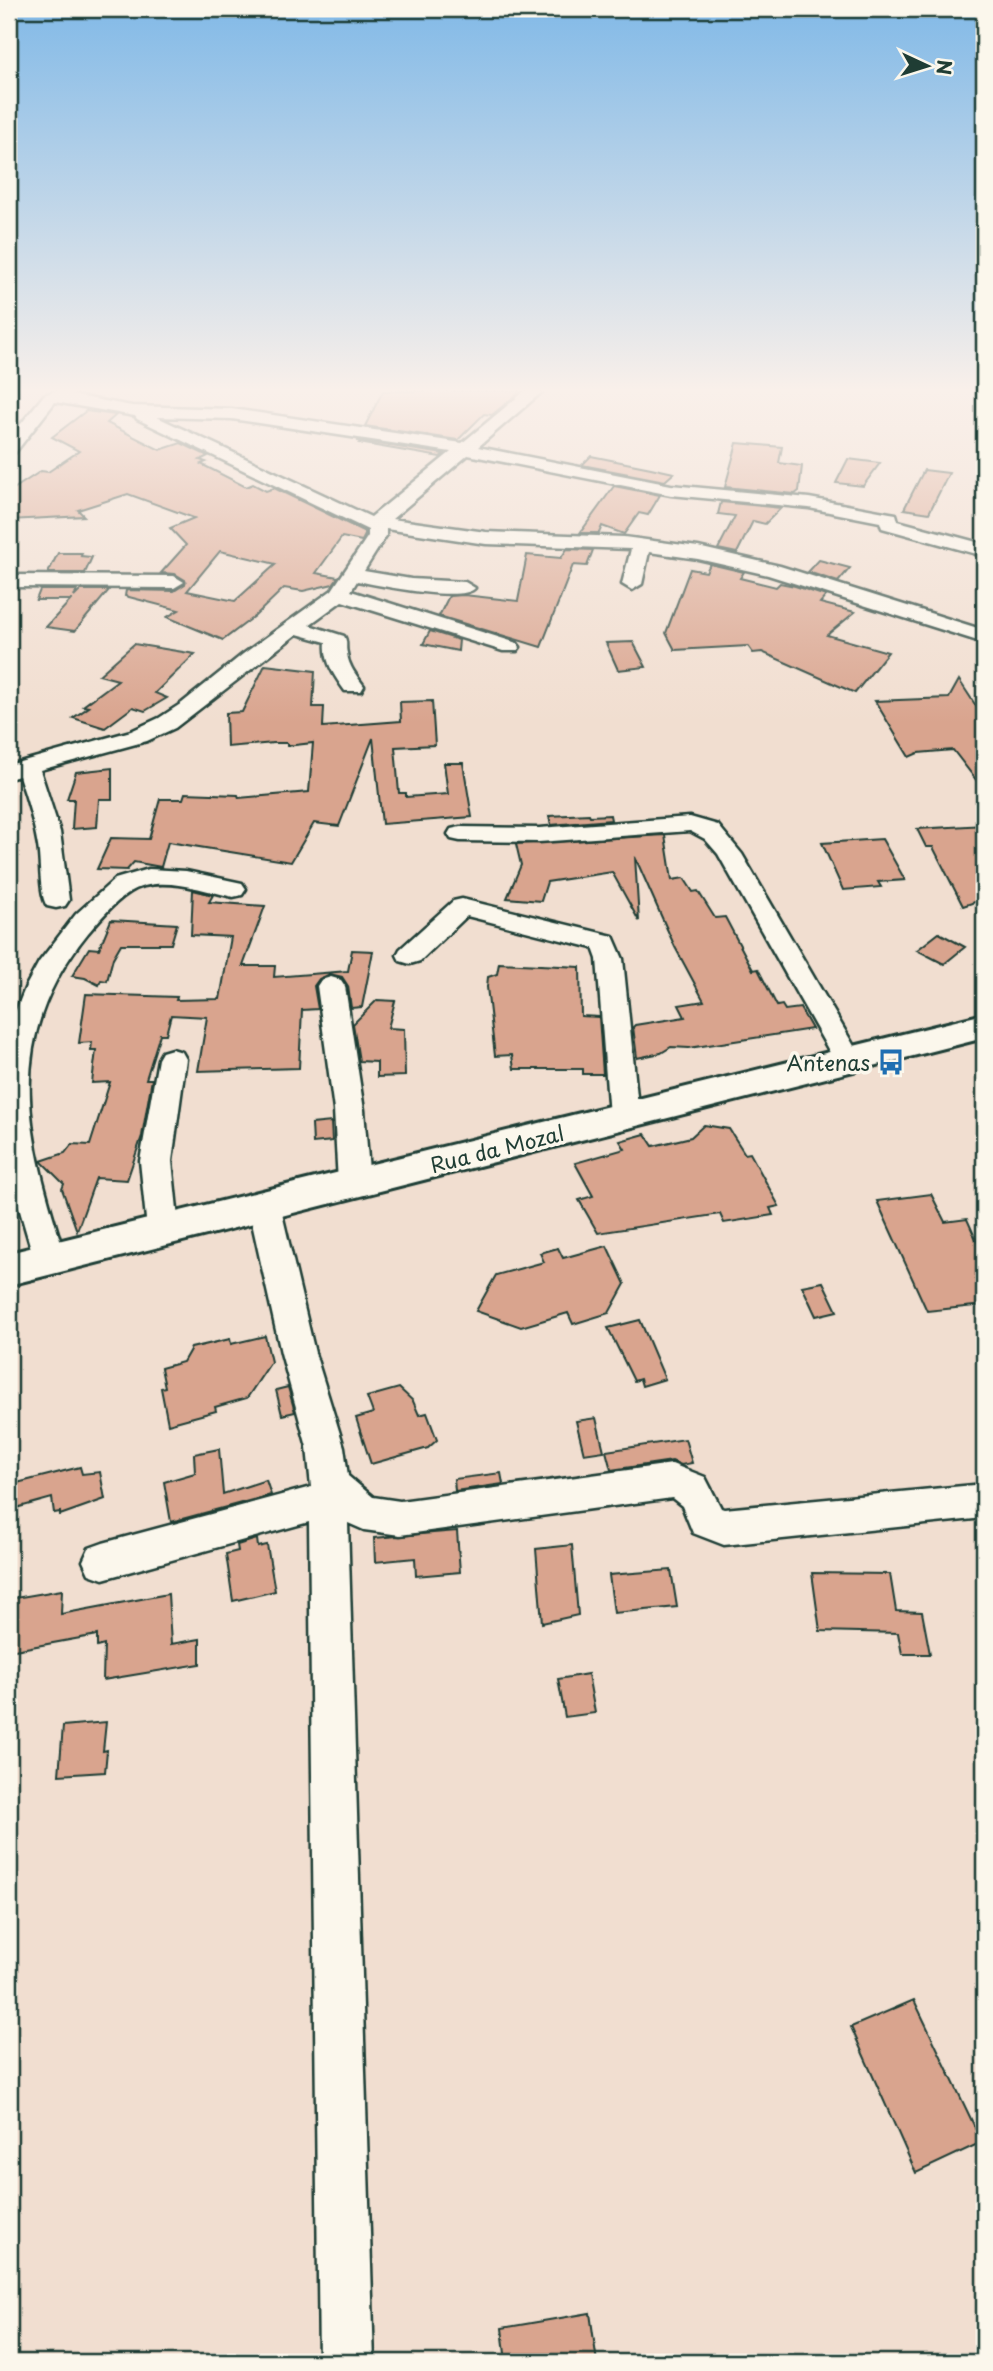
<svg xmlns="http://www.w3.org/2000/svg" width="993" height="2371" viewBox="0 0 993 2371" font-family="'Playpen Sans',sans-serif">
<style>
.building{fill:#d9a48e;stroke:#1f3d34;stroke-width:2;fill-rule:evenodd}
.lines{fill:none;stroke-linecap:round;stroke-linejoin:round}
.minor-casing{stroke:#1f3d34;stroke-width:5}
.major-casing{stroke:#1f3d34;stroke-width:6}
.minor{fill:#fbf7ec;fill-rule:evenodd}
.major{fill:#fbf7ec;fill-rule:evenodd}
.labels{text-anchor:middle;dominant-baseline:central;stroke-width:7;stroke-linejoin:round;paint-order:stroke}
.poi-label{font-size:21px;fill:#1f3d34;stroke:#fbf7ec;text-anchor:end}
.street-label{font-size:21px;fill:#1f3d34;stroke:#fbf7ec}
</style>
<rect width="100%" height="100%" fill="#f1ded0"/>
<filter id="ink" filterUnits="userSpaceOnUse"><feTurbulence type="fractalNoise" baseFrequency=".0143" numOctaves="2"/><feDisplacementMap in="SourceGraphic" scale="14" xChannelSelector="R" yChannelSelector="G"/><feConvolveMatrix kernelMatrix="1 2 1 2 8 2 1 2 1" color-interpolation-filters="sRGB"/></filter>
<g filter="url(#ink)">
<g class="building">
<path d="M383,391H521L492,415L484,414L458,440L365,426Z"/>
<path d="M86,411L116,415L107,423L160,450L181,443L208,456L200,460L206,462L201,464L246,487L253,484L266,491L274,488L365,532V535L362,541L342,537L316,573L338,577L333,584L303,591L284,588L255,616L223,640L167,617L179,610L125,596L126,590L174,591L185,584V580L175,574L161,573L186,545L170,528L194,518L128,494L78,510L84,516L9,520V492L41,471L48,472L79,451L52,437ZM220,551L276,564L235,601L187,591Z"/>
<path d="M357,441H358L444,454L440,457L359,443L361,441Z"/>
<path d="M737,443L782,447L779,463L802,466L799,491L795,494L725,487Z"/>
<path d="M591,456L651,468L674,473L665,481L582,465Z"/>
<path d="M848,459L880,463L863,486L836,483Z"/>
<path d="M924,470L949,473L929,513L904,509Z"/>
<path d="M614,486L660,495L648,515L639,513L624,534L602,526L599,533H580Z"/>
<path d="M721,502L781,508L765,524L753,521L737,553L718,549L735,516L718,514Z"/>
<path d="M567,549L593,550L587,566L573,565L541,647L439,616L449,596L464,595L518,601L527,555L561,558Z"/>
<path d="M58,553H82L81,556L92,557L85,573H48Z"/>
<path d="M819,560L850,568L838,582L808,572Z"/>
<path d="M710,564L744,572L740,578L776,587L780,583L795,586L826,596L820,603L855,612L827,635L888,652L855,693L762,652L753,653L748,646L675,650L666,633L690,569L706,572Z"/>
<path d="M40,590H77L74,597L81,590H109L75,631L46,627L71,600H36Z"/>
<path d="M430,631L459,640L458,651L423,644Z"/>
<path d="M633,642L646,667L618,670L606,643Z"/>
<path d="M134,644L195,654L155,693L167,698L145,711L133,707L105,728L73,718L89,707L83,706L118,680L99,675Z"/>
<path d="M265,665L315,671L313,707H324L323,727L401,721L400,702L432,701L435,745L395,747L399,793H406V797L448,794L444,763H463L472,817L382,824L373,738L339,826L314,823L291,862L168,842L161,867L134,862L127,870L97,869L111,838L149,839L160,799H183L185,793L238,795L239,798L309,792L313,743L287,746V743H274L227,747L226,713L242,712Z"/>
<path d="M959,680L984,718V790L953,750L918,753L909,757L875,701L949,698Z"/>
<path d="M112,768V799H99L97,827L72,829L74,799H67L76,772Z"/>
<path d="M589,814L590,816L610,815L611,820L551,825L549,816Z"/>
<path d="M984,825V899L963,906L933,847H926L917,829Z"/>
<path d="M665,835L672,880L684,878L693,892L698,891L715,918L725,917L753,970L758,969L777,1006L782,1005L785,1010L800,1008L812,1029L689,1048L671,1047L661,1053L637,1058L633,1027L635,1025L685,1017L679,1005L704,1001L675,947L635,857L639,921L612,872L547,882L541,901L507,898L521,865L516,844Z"/>
<path d="M882,839L905,880L878,882L881,887L843,890L822,843Z"/>
<path d="M193,890L213,895L209,902L265,906L243,966H275L274,977L348,971L352,950L373,951L362,1007L351,1008L348,986L342,977L330,974L319,979L314,986L318,1009L302,1010L299,1068L198,1071L207,1017L171,1015L166,1034H160L146,1079H152L142,1136L127,1180L96,1178L77,1231L62,1189L64,1184L41,1161L65,1153L72,1144L90,1145L110,1082L92,1083L96,1050H91L92,1042L79,1043L86,994L177,997L176,1000L220,999L231,937L191,935Z"/>
<path d="M111,920L177,924L171,944H121L113,958L107,981L101,980L99,985L85,978L72,976L89,948L99,949Z"/>
<path d="M939,933L965,947L944,964L917,950Z"/>
<path d="M499,963L580,967L581,1016L599,1017L603,1074H583V1069H514L512,1055L495,1056L487,987L488,977L497,974Z"/>
<path d="M377,1000L395,1001L388,1028L404,1029L405,1076L377,1077V1062L359,1061L353,1024Z"/>
<path d="M331,1122L332,1141L313,1143L312,1124Z"/>
<path d="M704,1125L729,1129L745,1154L750,1153L779,1206L770,1208L773,1215L724,1223L720,1214L598,1233L579,1200L593,1196L575,1163L625,1149L620,1141L645,1134L653,1146L691,1137Z"/>
<path d="M931,1194L945,1222L967,1219L984,1257V1305L927,1311L877,1201Z"/>
<path d="M607,1246L625,1284L609,1313L573,1324L568,1313L521,1327L476,1311L496,1275L544,1262L540,1253L558,1248L563,1258Z"/>
<path d="M823,1282L837,1311L816,1316L802,1286Z"/>
<path d="M640,1320L665,1379L642,1386L640,1379L634,1381L608,1328Z"/>
<path d="M265,1336L271,1362L247,1398L215,1407L216,1411L168,1424L161,1388L165,1387L161,1368L183,1362L191,1348L230,1339L231,1344Z"/>
<path d="M288,1387L295,1412L282,1415L276,1390Z"/>
<path d="M399,1388L413,1401L419,1415L427,1413L437,1440L428,1448L371,1464L356,1418L373,1413L367,1397Z"/>
<path d="M596,1418L604,1451L584,1454L576,1421Z"/>
<path d="M685,1439L692,1463L681,1465L672,1461L611,1470L606,1451Z"/>
<path d="M219,1449L223,1494L266,1480L271,1495L171,1522L164,1482L195,1473L194,1454Z"/>
<path d="M80,1467L82,1474L100,1472L105,1499L60,1515V1512L54,1513L52,1498L9,1510V1485Z"/>
<path d="M501,1473L503,1484L455,1491L454,1479Z"/>
<path d="M457,1531L460,1572L416,1576L415,1558L375,1562L374,1538Z"/>
<path d="M257,1539L258,1547L267,1545L275,1591L233,1601L226,1554L238,1551L237,1545Z"/>
<path d="M572,1545L578,1615L542,1623L536,1549Z"/>
<path d="M671,1570L677,1607L614,1613L609,1575Z"/>
<path d="M812,1573L890,1574L896,1611L922,1612L930,1654H902L898,1633L820,1631Z"/>
<path d="M62,1590L61,1614L168,1594L171,1644L200,1639V1664L103,1680L104,1645L97,1647V1635L9,1651V1599Z"/>
<path d="M588,1674L595,1713L565,1717L558,1679Z"/>
<path d="M106,1722L103,1751L107,1750L105,1772L59,1775L63,1726Z"/>
<path d="M914,2000L982,2142L916,2173L851,2027Z"/>
<path d="M590,2313L597,2362H506L502,2328Z"/>
</g>
<g class="lines">
<g class="minor-casing">
<g id="minor">
<path d="M54,391H77L72,395L132,406L232,409L462,443L525,391H543L478,447L671,485L809,498L890,513L896,514L898,521L984,544V556L882,528L880,522L809,508L671,495L468,455L392,519L486,532L624,537L698,547L780,566L984,630V643L768,575L698,559L649,552L642,584L632,590L622,584L631,549L486,544L386,529V536L364,571L411,579L465,582L475,588C463,603 377,585 357,581L351,591L517,643L520,647L517,651H503L342,601L309,625L344,636C348,642 345,646 347,653C348,666 357,676 364,686L361,691H345C334,676 324,661 326,642L297,634L175,728L147,741L40,770L60,832L69,900L65,906L56,908L47,906C39,894 41,862 38,846C34,822 27,799 19,776L9,779V765L131,731L159,718L182,703L243,654L332,590L368,536V530L137,419L135,416L55,402L15,453L9,454V439L44,395ZM157,417L232,419L451,452L371,517Z"/>
<path d="M9,575L174,576L184,582L174,588L9,587Z"/>
<path d="M690,817L718,825L742,854L861,1058L857,1065L847,1068L837,1065L718,854L705,839L690,831L539,842L460,841L451,839L448,834L451,829L460,827L539,828Z"/>
<path d="M149,869L186,871L242,883L246,889L242,895L233,897C205,891 172,879 144,886C123,891 102,917 88,933C0,1042 28,1138 66,1259L62,1268L50,1272L38,1268L34,1259L9,1173V1027L26,986L39,962L76,914L115,879Z"/>
<path d="M462,899L613,936L623,959L639,1116L635,1124L624,1127L613,1124L609,1116L597,959L593,948L467,916L420,961L410,964L400,961L397,955L400,949L453,901Z"/>
<path d="M331,977L341,980L345,986L364,1110L370,1183L365,1191L354,1195L343,1191L338,1183L334,1110L317,986L321,980Z"/>
<path d="M172,1049L182,1052L186,1059L172,1161L179,1229L174,1238L163,1242L152,1238L147,1229L140,1161L158,1059L162,1052Z"/>
<path d="M264,1193L275,1196L280,1205L315,1353L344,1447L348,1476L373,1497L400,1501L672,1464L705,1477L721,1508L724,1509L984,1484V1518L724,1545L693,1533L682,1506L672,1498L400,1535L364,1530L348,1523L374,2362H319L309,1522L103,1579L89,1574L83,1561L89,1548L103,1543L311,1487L307,1447L281,1353L248,1205L253,1196Z"/>
</g>
</g>
<g class="major-casing">
<path id="major" d="M984,1014V1038L9,1285V1253Z"/>
</g>
<use href="#minor" class="minor"/>
<use href="#major" class="major"/>
</g>
</g>
<linearGradient id="sky" x2="0" y2="1"><stop stop-color="#81b9e7"/><stop offset="0.54" stop-color="#f9f0ea"/><stop offset="1" stop-color="#f9f0ea" stop-opacity="0"/></linearGradient>
<rect width="993" height="723" fill="url(#sky)"/>
<defs>
<g id="bus-bare" transform="scale(2.1)"><path d="M-5-6H5V4H4V6H2V4H-2V6H-4V4H-5ZM-3.5-4V0h7V-4ZM-3.5 1.2v1.5H-2V1.2ZM2 1.2v1.5H3.5V1.2Z" fill="#1f6fb2" stroke="#fbf7ec" stroke-width="2.5" paint-order="stroke"/></g>
</defs>
<g fill-rule="evenodd">
<use href="#bus-bare" x="891" y="1062"/>
</g>
<g class="labels">
<g class="poi-label">
<text x="870" y="1062">Antenas</text>
</g>
<g class="street-label">
<text transform="translate(497 1148) rotate(-14)">Rua da Mozal</text>
</g>
</g>
<rect width="993" height="2371" fill="none" stroke="#fbf7ec" stroke-width="35"/>
<rect x="18" y="18" width="958" height="2336" fill="none" stroke="#1f3d34" stroke-width="2.5" filter="url(#ink)"/>
<g transform="translate(927 66) rotate(94)" stroke="#fbf7ec" stroke-width="5" paint-order="stroke">
<path d="M0-5L12 26L0 18L-12 26Z" fill="#1f3d34"/>
<text y="-10" font-size="19" font-weight="bold" text-anchor="middle" fill="#1f3d34">N</text>
</g>
</svg>
